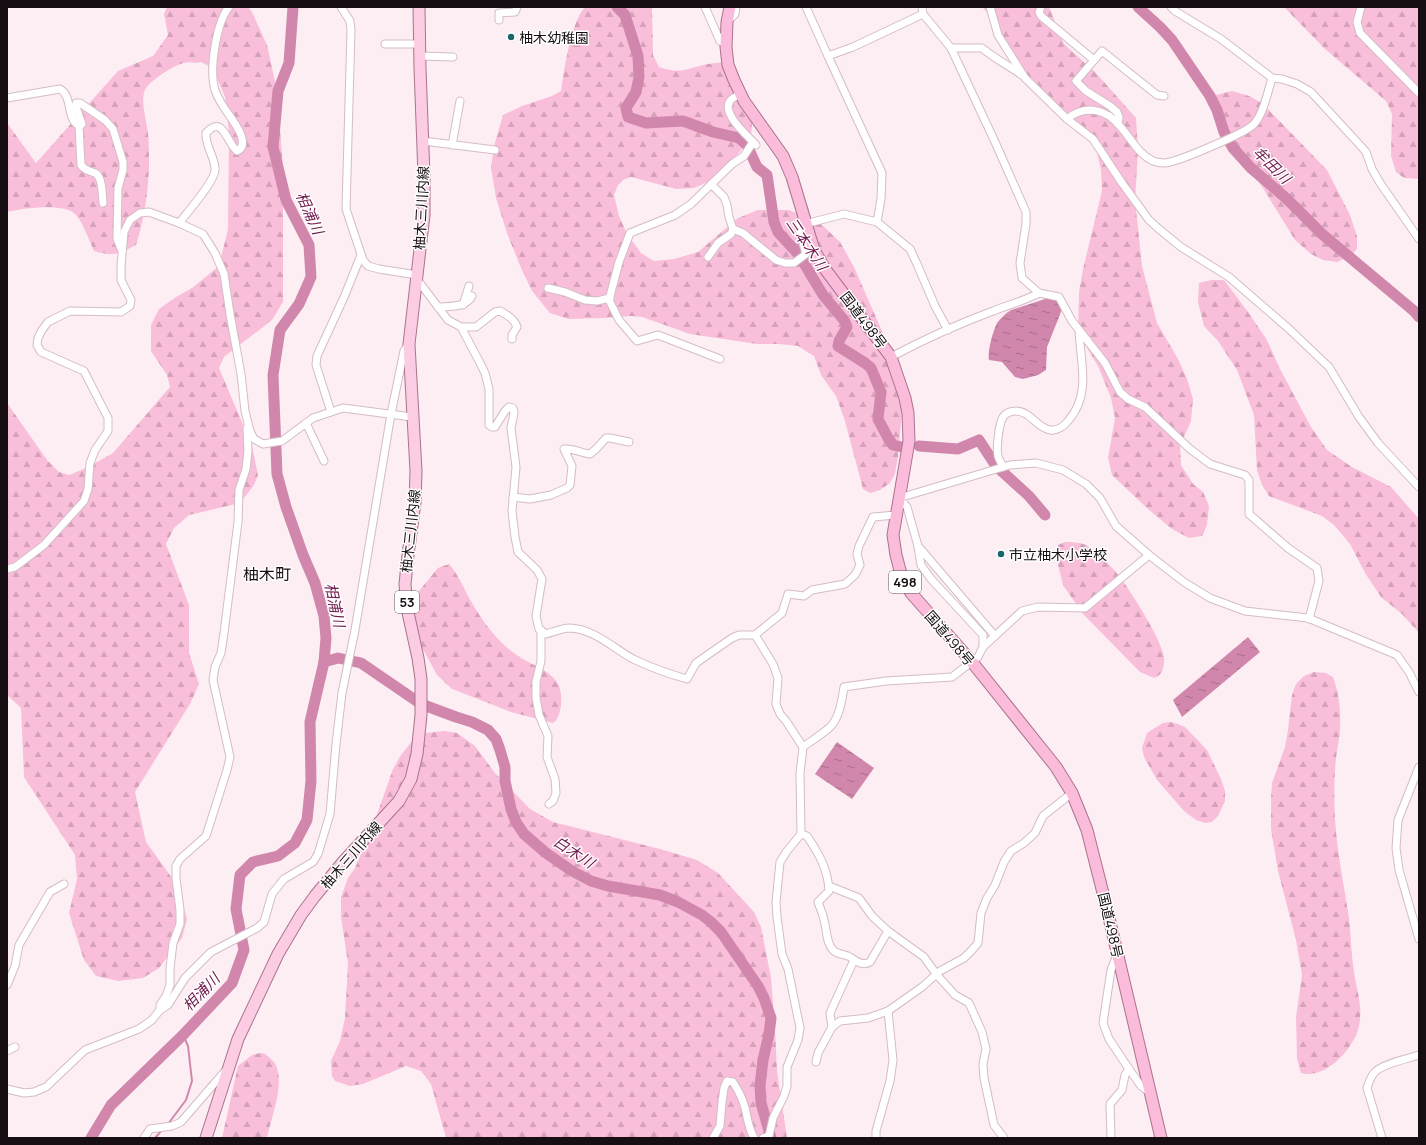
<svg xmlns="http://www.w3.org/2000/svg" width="1426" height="1145" viewBox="0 0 1426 1145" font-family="Manrope,'Noto Sans JP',sans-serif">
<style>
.forest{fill:url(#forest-firs)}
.water{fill:url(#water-ripples)}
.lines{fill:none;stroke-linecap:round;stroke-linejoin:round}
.stream{stroke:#d087ab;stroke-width:2}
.river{stroke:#d087ab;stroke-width:11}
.minor-casing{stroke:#d4bcc7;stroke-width:9}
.primary-casing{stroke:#aa738e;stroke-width:13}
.trunk-casing{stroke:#aa738e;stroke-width:13}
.minor{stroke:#fff;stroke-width:7}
.primary{stroke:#fccce3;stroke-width:11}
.trunk{stroke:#fbbbda;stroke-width:11}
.poi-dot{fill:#186669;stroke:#fff;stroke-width:1.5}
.labels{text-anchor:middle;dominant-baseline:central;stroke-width:3;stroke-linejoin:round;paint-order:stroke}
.shield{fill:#fff;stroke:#5c5659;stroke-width:1}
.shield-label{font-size:13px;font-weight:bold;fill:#160e12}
.poi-label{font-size:14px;fill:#160e12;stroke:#fff;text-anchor:start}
.street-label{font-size:14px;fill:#160e12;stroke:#fff}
.water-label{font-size:15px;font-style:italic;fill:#701a4d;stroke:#fff}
.quarter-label{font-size:16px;fill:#160e12;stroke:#fff}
</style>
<defs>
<pattern id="forest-firs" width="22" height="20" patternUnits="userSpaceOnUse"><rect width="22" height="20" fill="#f9beda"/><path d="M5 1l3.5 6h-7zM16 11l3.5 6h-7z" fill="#d5a2ba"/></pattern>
<pattern id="water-ripples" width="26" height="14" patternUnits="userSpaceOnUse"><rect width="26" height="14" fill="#d087ab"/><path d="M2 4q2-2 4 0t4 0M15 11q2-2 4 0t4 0" fill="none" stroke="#a86d8a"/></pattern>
</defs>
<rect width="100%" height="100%" fill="#fdeef4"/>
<g class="forest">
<path d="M167,7H248L252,12L267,45L277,91L283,167V302L272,320L224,357L219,368L252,446L258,475L254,485L240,503L189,515L174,528L166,544L189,605V653L199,684L190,704L135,792L146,842L177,885L187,919L182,938L159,968L143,978L118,981L96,976L84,960L69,913L77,879L75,855L24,777L21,708L7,695V403L47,460L59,472L69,475L86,468L113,453L170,387L167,375L151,351V325L159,309L176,297L192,288L219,266L228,229L229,132L225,97L213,69L202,62C194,64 190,61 184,63C174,65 149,81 145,90C140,101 147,122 148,133C149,144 149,156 149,167C148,193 144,220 136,245C118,254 114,257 94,251C90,242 81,218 74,213C61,203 22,208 7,212V123L36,163L118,71L153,56L168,35L164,14Z"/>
<path d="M585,7H652L653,55L659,67C682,75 687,68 708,64C713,63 718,63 724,62L750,107L752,122L751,137L738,154L722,170L708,182L694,188L676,189L631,177L623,180L618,185L614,195L619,216L627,234L641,253L654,261L674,259L698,252L738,218L758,210H789L820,223L840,242L854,267L898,368L902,410L898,457L895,473L890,483L880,490L870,493L863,489L845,421L836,396L821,375L814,356L798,346L779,344H757L690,334L642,317L631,316L604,318L568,319L550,313L532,291L521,268L507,233L496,198L491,168L494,146L503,115L522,106L552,96L561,91C564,70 571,22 585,7Z"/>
<path d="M982,7H1049L1064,44L1095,72L1136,118L1138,151L1135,200L1142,266L1157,323L1178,359L1187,379L1193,399L1191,421L1180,446L1181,465L1193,484L1203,492L1209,506L1207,525L1202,536L1189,538L1172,529L1148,509L1112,475L1108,458L1115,418L1111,398L1098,366L1087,348L1078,331L1079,292L1083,269L1102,191L1101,170L1096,148L1085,130L1042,98L1006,45L999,28L991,16Z"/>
<path d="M1284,7H1419V179L1404,178L1396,172L1391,156L1392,114L1386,101L1325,49Z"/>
<path d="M1232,91L1249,96L1262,103L1327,170L1350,215L1357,236V249L1350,256L1337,262L1323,260L1311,254L1295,240L1250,167L1238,152L1225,139L1216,113L1214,103L1216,95Z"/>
<path d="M1211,280H1224L1248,312L1267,340L1280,369L1311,427L1327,450L1352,467L1391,487L1419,519V633L1402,614L1381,597L1365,573L1350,544L1334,525L1322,516L1269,496L1262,485L1257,470L1254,415L1237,370L1218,341L1204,326L1198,302L1199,283Z"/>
<path d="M1065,542C1072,542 1079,542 1086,545C1097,551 1112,567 1120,577C1131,592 1162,640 1164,658C1164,667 1163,675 1154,678L1140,672L1083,614L1063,585L1058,565V545Z"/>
<path d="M449,564C459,575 464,590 472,603C480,617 490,631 501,642C507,648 516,655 523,659C536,667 552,671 559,686C563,696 562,717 553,723L511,712L452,689L437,675L419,642L414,619L419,591L438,568Z"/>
<path d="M1314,672L1326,673L1333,677C1339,693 1341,710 1340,728C1340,738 1337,748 1336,758C1334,778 1334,799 1335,819C1337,852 1344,885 1349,918C1351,936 1351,954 1354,972C1357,992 1363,1006 1359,1026C1354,1049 1325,1080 1301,1073L1297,1059L1296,1017L1302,975L1296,940L1278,871L1271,829V798L1272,783L1285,747L1288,730L1292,695L1296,684L1304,676Z"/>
<path d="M1170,722L1178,724L1185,727L1207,750L1221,779L1225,791V801L1218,816L1212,822L1205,823L1196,820L1184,811L1157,780L1144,757L1142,748L1147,733L1163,723Z"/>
<path d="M445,731L457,733L475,746L495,773L530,809L553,822L660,849L697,860L718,873L754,912L761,927L771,978L775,1029L777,1071L787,1138H446L431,1084L421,1071L406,1066L363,1084L350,1086L335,1081L332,1076L331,1061L340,1041L345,1018L348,963L341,917V897L348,878L355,868L374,823L393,769L401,755L412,741L425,733Z"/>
<path d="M260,1053C265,1053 268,1056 271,1059C289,1075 271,1117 267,1138H222L238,1066L252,1055Z"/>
</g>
<g class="water">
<path d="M1051,297L1056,298L1061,305V312L1047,347L1046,370L1038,375L1023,379L1015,377L1002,362L989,360C987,352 993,331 997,323C1001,318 1006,313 1011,310Z"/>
<path d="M1248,637L1260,652L1182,717L1173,700Z"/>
<path d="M837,742L874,768L852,799L815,774Z"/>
</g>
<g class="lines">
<g class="stream">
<path d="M168,1124L186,1100L192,1081L188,1046L183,1035"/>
<path d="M155,1138L162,1130"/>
</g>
<g class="river">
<path d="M617,7L625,15L638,56L639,77L636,92L626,108L628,117L646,123L683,121L713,132L739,138L747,145L757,167L767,175L774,222L778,232L799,255L823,295L844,320L847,327L839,341L838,346L865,363L871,368L881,392L878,419L888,438L893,445L902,447"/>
<path d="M1138,7L1160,27L1172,40L1210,96L1217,110L1224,132L1233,148L1251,168L1287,199L1322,234L1414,311L1419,317"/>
<path d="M919,446L958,449L979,440L996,466L1029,496L1045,515"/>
<path d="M324,662L338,658L361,663L421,704L456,717L472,722L488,730L496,739L500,750L505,767V781L511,809L516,822L524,834L546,853L572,871L591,881L608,886L660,895L678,902L702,915L711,922L721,932L758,986L764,998L771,1018L769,1034L763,1060L760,1085L761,1103L771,1138"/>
<path d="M91,1138L111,1105L183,1035L232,983L244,950L236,909L240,875L253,862L278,856L295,843L307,820L311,781L310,722L324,662L326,638L324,616L315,583L303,555L286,507L277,474L273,375L280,330L299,304L311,277L309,245L286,200L273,147L278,91L289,63L293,7"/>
</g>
<g class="minor-casing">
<g id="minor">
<path d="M341,7L350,21L351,30L346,209L363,260L368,266L379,269L417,275"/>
<path d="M705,7L720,41L726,44"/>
<path d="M806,7L828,56L853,47L923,14"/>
<path d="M922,7L923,14L951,48L995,142L1026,212V224L1020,263L1022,278L1039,293L1059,297L1072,321L1105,363L1120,392L1128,399L1145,407L1190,449L1210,464L1245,475L1249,480V514L1288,548L1317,568L1319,581L1309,619"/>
<path d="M990,7L998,35L1025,78L1067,119L1093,139L1122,183L1149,220L1159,229L1181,247L1229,277L1288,328L1329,367L1359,417L1378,443L1419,487"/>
<path d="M1041,7L1039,12L1041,16L1094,60"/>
<path d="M1171,7L1175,11L1221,39L1272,78L1282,79L1297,84L1311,92L1358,143L1366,152L1372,169L1380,183L1419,239"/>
<path d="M1361,7L1357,22L1360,33L1419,93"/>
<path d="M499,20V13L515,12L517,7"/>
<path d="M729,20L735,14L736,7"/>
<path d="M385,44H420"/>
<path d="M951,48H982C994,58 1009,66 1022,75"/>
<path d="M420,56L453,57"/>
<path d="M828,56L882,173L881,199L877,222"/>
<path d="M740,94C737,96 732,98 730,101C721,114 748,136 756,145"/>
<path d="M7,98L60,89C73,96 66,119 79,126L82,124L76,107V103H80L105,120L113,129L123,162V170L118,188L117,239L122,251"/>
<path d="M1067,119C1074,113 1081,110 1091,110C1123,112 1129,150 1153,161C1156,162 1161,163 1164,163C1176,163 1245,133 1253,125C1263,116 1268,91 1272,78"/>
<path d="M1118,124L1119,117L1117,112L1110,106L1086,91L1076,81L1102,51L1157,95L1164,96"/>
<path d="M79,126L81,165C85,171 88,170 95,173C103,177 102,195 103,203"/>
<path d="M423,141L495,150"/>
<path d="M452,145L460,101"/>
<path d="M179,223C187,213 216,180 215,169C215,157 205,146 206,133C208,131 211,128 214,127C224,123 229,145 237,151C253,144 230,117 225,109C221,103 217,96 215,90C209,70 216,23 229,7"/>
<path d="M805,224L844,214L877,222L910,249L917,264L935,306L948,330"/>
<path d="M733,229L743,233L776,260L785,263H794L806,254L799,228V224L804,220"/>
<path d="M708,257L718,243L731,234L733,229L729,217L727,205L724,197L711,184"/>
<path d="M416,278L448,320L461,327L479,361L485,373L489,389V425L492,427H495L505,411L509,407L513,408L514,413L511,428L516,467L512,511L515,537L518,552L537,570L542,579L536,616L539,629L546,634C553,632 563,628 570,628C594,629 613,648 633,659C650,667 669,674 687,679L696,663L732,638L739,635H755L782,613L788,594L804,596L812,590L845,584L855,575L860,565L857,554L859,546L873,517L896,515"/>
<path d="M548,288L565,292L585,300L597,301L610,298"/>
<path d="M463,305L469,286"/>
<path d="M438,307C450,306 466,308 472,296"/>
<path d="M461,327H476L495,312L500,311C506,314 515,320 517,327L512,335V339"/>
<path d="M891,357C923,340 958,324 993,311C1008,305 1024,301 1039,293"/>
<path d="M720,359L658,335L637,341L619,320L609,300L619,262L630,233L675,215L691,204L732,164L744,156L753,142"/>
<path d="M331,412L316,365L317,356L345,295L361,255"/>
<path d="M306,423L324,461"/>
<path d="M1003,467C1002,464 999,460 998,456C996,448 999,424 1003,417C1006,413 1011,411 1016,411C1030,411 1037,428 1050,430C1057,431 1064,426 1068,421C1092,394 1080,361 1079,330"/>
<path d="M513,497L530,499L551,495L567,488L570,485L572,466L564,449C573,448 581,453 590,454L596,449L606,438H610L629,442"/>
<path d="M918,547L921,565L931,579L983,635V647"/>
<path d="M7,569L15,567L44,545L84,501L88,489L90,463L95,450L108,431V418L84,371L41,352L37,345L38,338L42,330L48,322L70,311L121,312L130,306L131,300L121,280V266L124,232L130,220L140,213L149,212L179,223L203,234L215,253L224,274L230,314L241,374L245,411L250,431L254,439L263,444L282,441L313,418L343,408L412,417"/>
<path d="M541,630V661L536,682V698L539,715L548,736L547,757L555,779L556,793L553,801L549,804"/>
<path d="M755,635L773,664L778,678L776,704L780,714L786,721L803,747L800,773L801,834L787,851L780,862L776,902L777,917L782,954L788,969L800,1028L798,1040L787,1067V1086L784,1096L773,1118L769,1136L763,1138"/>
<path d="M995,636L918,546L907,507L899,498L1010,465L1036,463L1063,470L1086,484L1100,498L1116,526L1149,555L1184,582L1210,598L1245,611L1308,618L1397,655L1409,672L1419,692"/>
<path d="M803,747C811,741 821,735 829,728C839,720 842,700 844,687L886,681L952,677L978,657L983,647L1022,611L1038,607L1085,608L1149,555"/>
<path d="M1419,767L1398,820L1396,848L1399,870L1419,939"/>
<path d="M801,834L807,836C819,854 828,869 829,891L818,902C820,908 823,914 824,920C827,930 826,943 833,950C838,955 845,954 850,957C857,962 863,966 870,962L888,931"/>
<path d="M829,886L859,898L872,916L888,931L924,957L937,975L955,995L969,1003L982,1032L986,1049L983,1064L984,1078L994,1125L1004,1138"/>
<path d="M1117,955L1111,970L1103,1023L1109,1039L1129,1069L1141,1086L1150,1093"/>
<path d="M7,985L15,966L19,945L50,892L64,884"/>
<path d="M160,1010V1005L166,996L170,985V968L173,943L180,924V910L176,878V866L180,859L206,836L227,770L230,757L213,680L215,667L221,653L224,633L238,522L239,490L246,469L248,451L247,428"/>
<path d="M832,1027L830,1013L854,960"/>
<path d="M7,1051L15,1047"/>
<path d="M816,1062L818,1053L832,1027L840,1021L868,1018L888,1011L922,987L940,971L964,958L972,950L978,943L981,913L987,898L995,885L1004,862L1011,851L1024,843L1035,833L1043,816L1072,793"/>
<path d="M7,1089L24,1093L34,1092L46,1087L85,1050L139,1029L152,1020L160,1010L168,1005L185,978L211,952L257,928L264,922L272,894L284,879L313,862L318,854L330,814L336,744L342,693L355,630L391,414L404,351L408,345"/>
<path d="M144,1138L150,1129L172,1126L181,1122L226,1070"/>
<path d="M713,1138L720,1126L722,1102L724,1088L727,1081L733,1082C738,1090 743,1099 745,1108C748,1120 748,1127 754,1138"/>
<path d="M876,1138V1131L890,1081L893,1060L888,1011"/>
<path d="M1111,1138L1110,1104L1122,1090L1125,1075L1129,1069"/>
<path d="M1382,1138L1367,1088C1369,1082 1371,1075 1376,1071C1385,1063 1407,1059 1419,1055"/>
</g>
</g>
<g class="primary-casing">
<path id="primary" d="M206,1138L238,1039L278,954L301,915L315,896L343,862L399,801L411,779L417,754L421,715V679L418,658L407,608L405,584L408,555L415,503L416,471L409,344L424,215V176L420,68L419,7"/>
</g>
<g class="trunk-casing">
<path id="trunk" d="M730,7L727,22L726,47L728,65L734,80L744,101L783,156L792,177L814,250L825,269L891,357L905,398L908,413L909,441L893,535L896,555L901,574L911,593L972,662L1056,767L1072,793L1087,830L1105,901L1161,1138"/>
</g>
<use href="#minor" class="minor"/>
<use href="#primary" class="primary"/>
<use href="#trunk" class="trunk"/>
</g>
<g class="poi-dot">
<circle cx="511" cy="37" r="4"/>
<circle cx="1001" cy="554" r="4"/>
</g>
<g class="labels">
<g class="shield">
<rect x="889" y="571" width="32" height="22" rx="3"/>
<rect x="395" y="591" width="24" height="22" rx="3"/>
</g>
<g class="shield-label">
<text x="905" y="582">498</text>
<text x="407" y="602">53</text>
</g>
<g class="poi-label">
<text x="519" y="37">柚木幼稚園</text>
<text x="1009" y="554">市立柚木小学校</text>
</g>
<g class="street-label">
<text transform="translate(421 208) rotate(-87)">柚木三川内線</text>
<text transform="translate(864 320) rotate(53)">国道498号</text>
<text transform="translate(410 531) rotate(-84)">柚木三川内線</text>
<text transform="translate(950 638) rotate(49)">国道498号</text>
<text transform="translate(351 855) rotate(-49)">柚木三川内線</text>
<text transform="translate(1111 925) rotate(77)">国道498号</text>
</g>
<g class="water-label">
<text transform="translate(1272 165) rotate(44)">牟田川</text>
<text transform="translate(310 213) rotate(66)">相浦川</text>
<text transform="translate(807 244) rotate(56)">三本木川</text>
<text transform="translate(335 605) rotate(78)">相浦川</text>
<text transform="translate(574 852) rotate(33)">白木川</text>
<text transform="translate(201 992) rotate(-46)">相浦川</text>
</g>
<g class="quarter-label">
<text x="267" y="574">柚木町</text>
</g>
</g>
<rect width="1426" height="1145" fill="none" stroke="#160e12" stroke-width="16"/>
</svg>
